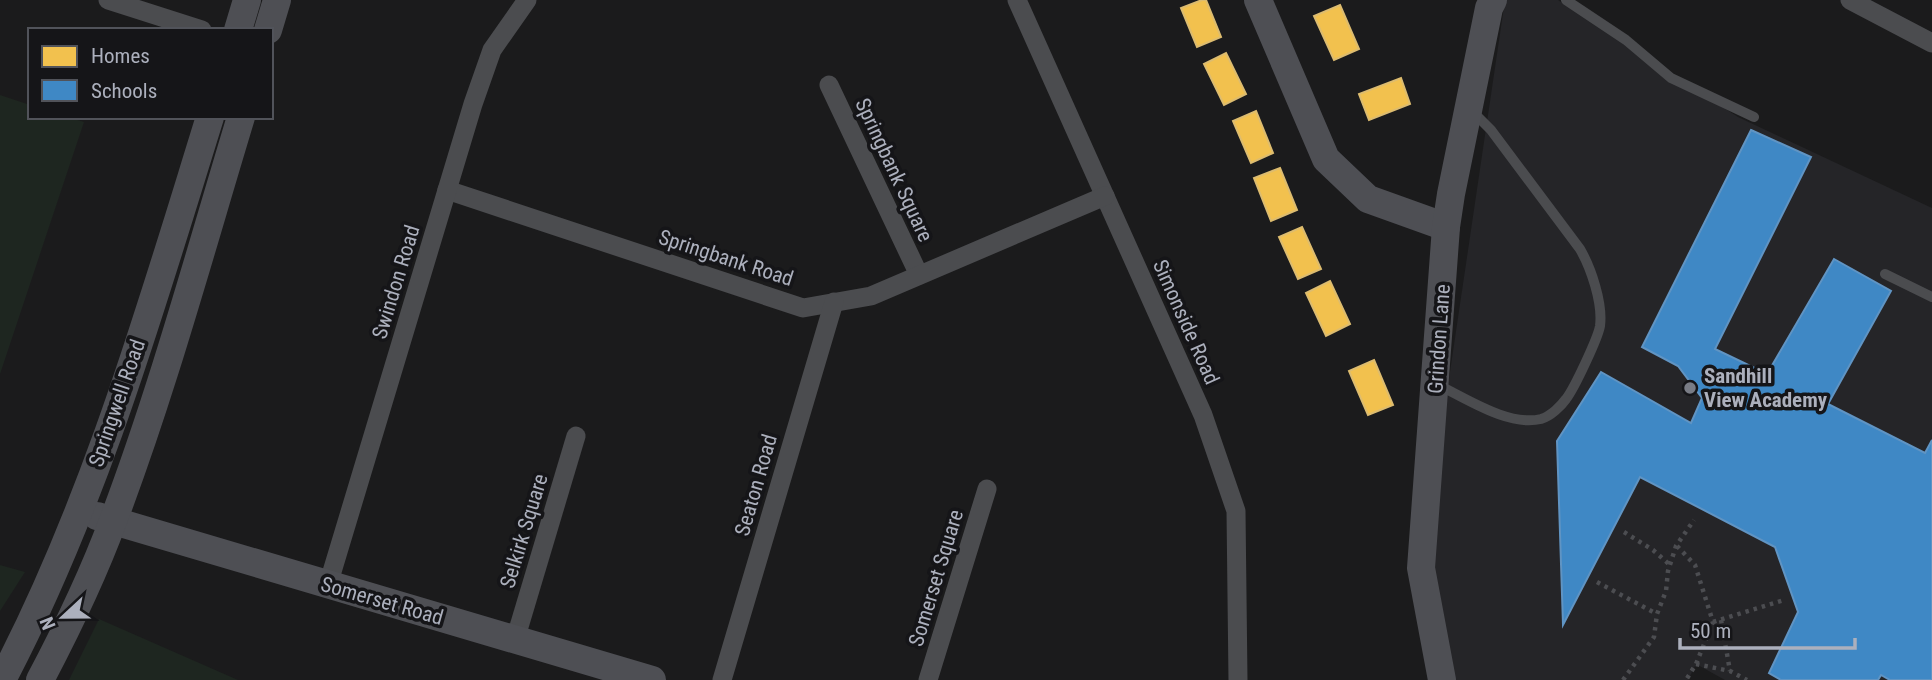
<svg xmlns="http://www.w3.org/2000/svg" width="1932" height="680" viewBox="0 0 1932 680" font-family="'Roboto Condensed',sans-serif">
<style>
.built{fill:#252528}
.park{fill:#1e2620}
.homes{fill:#f2c14e;stroke:#ddbc6f;stroke-width:2}
.schools{fill:#3f88c5;stroke:#6094c3;stroke-width:2}
.lines{fill:none;stroke-linecap:round;stroke-linejoin:round}
.path{stroke:#4c4d51;stroke-width:4.5;stroke-dasharray:3.5 5;stroke-linecap:butt}
.lane{stroke:#4b4c4f;stroke-width:10}
.street{stroke:#4b4c4f;stroke-width:19}
.secondary{stroke:#4e4f54;stroke-width:28}
.poi-dot{fill:#797c85;stroke:#151518;stroke-width:2.5}
.labels{text-anchor:middle;dominant-baseline:central;stroke-width:7;stroke-linejoin:round;paint-order:stroke}
.street-label{font-size:21px;fill:#acb0bd;stroke:#151518}
.poi-label{font-size:21px;font-weight:bold;fill:#acb0bd;stroke:#151518;text-anchor:start}
</style>
<rect width="100%" height="100%" fill="#1b1b1c"/>
<path class="built" d="M1505,0H1558L1738,117L1932,208V680H1725L1696,664L1688,680H1444L1421,568Z"/>
<g class="park">
<path d="M0,95L30,105V117H68L84,122L0,374Z"/>
<path d="M0,565L25,572L0,611Z"/>
<path d="M99,619L238,680H69Z"/>
</g>
<g class="homes">
<path d="M1202,0H1206L1221,37L1197,47L1181,8Z"/>
<path d="M1340,5L1359,49L1334,60L1314,16Z"/>
<path d="M1226,53L1246,94L1224,105L1204,64Z"/>
<path d="M1401,78L1410,104L1369,120L1359,94Z"/>
<path d="M1256,111L1273,153L1251,163L1233,121Z"/>
<path d="M1280,168L1297,210L1271,221L1254,178Z"/>
<path d="M1302,227L1321,269L1298,279L1279,237Z"/>
<path d="M1330,281L1350,324L1326,336L1306,293Z"/>
<path d="M1374,360L1393,405L1368,415L1349,371Z"/>
</g>
<path class="schools" d="M1751,130L1811,157L1715,349L1767,374L1834,259L1891,291L1828,404L1925,453L1932,440V680H1890L1881,675L1878,680H1781L1769,673L1798,612L1775,547L1640,477L1563,625L1557,441L1601,372L1691,423L1702,398L1678,366L1642,347Z"/>
<g class="lines">
<g class="path">
<path d="M1624,532L1653,550L1670,565"/>
<path d="M1677,546L1695,565L1713,622L1696,664L1686,680"/>
<path d="M1597,582L1657,614"/>
<path d="M1721,620L1730,671"/>
<path d="M1713,622L1784,600"/>
<path d="M1696,664L1730,671L1747,680"/>
<path d="M1623,680L1654,637L1657,614L1666,591L1668,571L1676,546L1694,520"/>
</g>
<g class="lane">
<path d="M1566,0L1626,40L1671,78L1754,117"/>
<path d="M1885,274L1932,297"/>
<path d="M1436,384C1466,398 1508,427 1541,419C1551,416 1561,406 1566,399C1574,389 1598,338 1600,326C1603,303 1591,268 1580,249L1491,130L1472,111"/>
</g>
<g class="street">
<path d="M108,0L202,30"/>
<path d="M1017,0L1203,415L1236,511L1238,680"/>
<path d="M1850,0L1932,43"/>
<path d="M829,85L919,275"/>
<path d="M447,190L803,308L871,296L1105,196"/>
<path d="M328,585L473,104L492,50L527,0"/>
<path d="M515,640L576,436"/>
<path d="M722,680L834,302"/>
<path d="M928,680L987,489"/>
</g>
<g class="secondary">
<path d="M1258,0L1326,159L1368,199L1446,227"/>
<path d="M238,30L247,0"/>
<path d="M268,30L277,0"/>
<path d="M97,516L652,680"/>
<path d="M2,680C95,503 151,307 210,117"/>
<path d="M40,680C67,629 93,575 113,521C163,389 200,252 241,117"/>
<path d="M1442,680L1421,568L1446,227L1451,194L1489,8L1493,0"/>
</g>
</g>
<circle class="poi-dot" cx="1690" cy="388" r="7"/>
<g class="labels">
<g class="street-label">
<text transform="translate(894 170) rotate(65)">Springbank Square</text>
<text transform="translate(726 258) rotate(18)">Springbank Road</text>
<text transform="translate(396 282) rotate(-73)">Swindon Road</text>
<text transform="translate(1186 322) rotate(66)">Simonside Road</text>
<text transform="translate(1439 339) rotate(-86)">Grindon Lane</text>
<text transform="translate(117 403) rotate(-71)">Springwell Road</text>
<text transform="translate(756 485) rotate(-74)">Seaton Road</text>
<text transform="translate(524 531) rotate(-73)">Selkirk Square</text>
<text transform="translate(936 578) rotate(-73)">Somerset Square</text>
<text transform="translate(382 601) rotate(16)">Somerset Road</text>
</g>
<g class="poi-label">
<text x="1704" y="376">Sandhill<tspan x="1704" dy="24">View Academy</tspan></text>
</g>
</g>
<rect x="28" y="28" width="245" height="91" fill="#151518" stroke="#51535a" stroke-width="2"/>
<rect x="42" y="46" width="35" height="21" fill="#f2c14e" stroke="#51535a" stroke-width="2"/>
<text x="91" y="63" font-size="21" fill="#acb0bd">Homes</text>
<rect x="42" y="80" width="35" height="21" fill="#3f88c5" stroke="#51535a" stroke-width="2"/>
<text x="91" y="98" font-size="21" fill="#acb0bd">Schools</text>
<g transform="translate(63 617) rotate(248)" stroke="#151518" stroke-width="5" paint-order="stroke">
<path d="M0-5L12 26L0 18L-12 26Z" fill="#acb0bd"/>
<text y="-10" font-size="19" font-weight="bold" text-anchor="middle" fill="#acb0bd">N</text>
</g>
<path d="M1680 638v10h175v-10" fill="none" stroke="#acb0bd" stroke-width="3.5"/>
<text x="1690" y="638" font-size="21" fill="#acb0bd" stroke="#151518" stroke-width="5" paint-order="stroke">50 m</text>
</svg>
